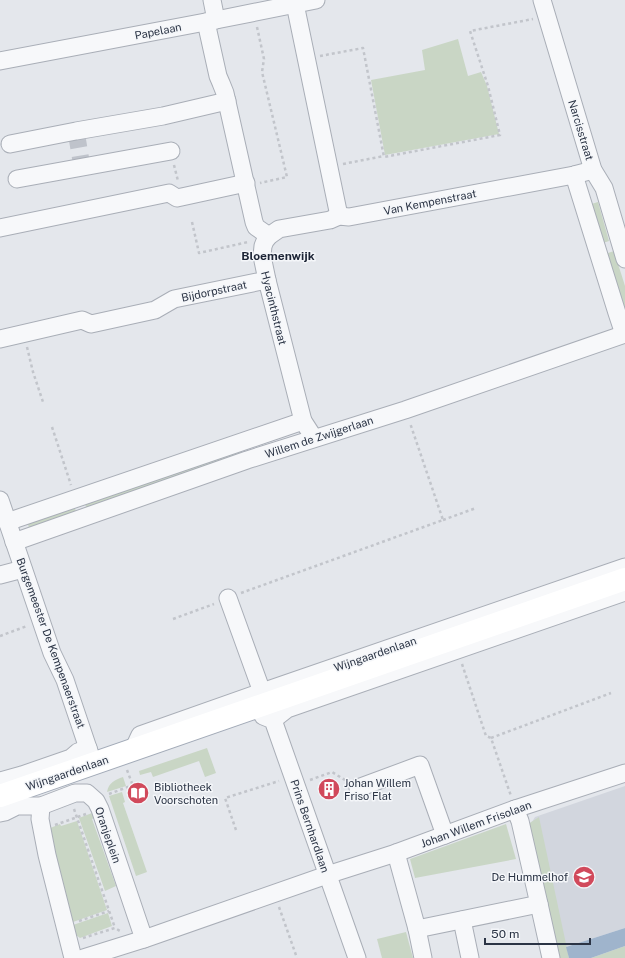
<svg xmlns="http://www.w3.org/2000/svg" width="625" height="958" viewBox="0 0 625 958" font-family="'Public Sans',sans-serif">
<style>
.built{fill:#d2d6de}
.green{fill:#c9d6c5}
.water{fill:#9fb4cc}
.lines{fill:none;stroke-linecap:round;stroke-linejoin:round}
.minor-tunnel{stroke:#bfc3cb;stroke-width:17;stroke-dasharray:17 8;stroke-linecap:butt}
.minor-casing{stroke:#a9aeb7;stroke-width:19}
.major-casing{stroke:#a3abb8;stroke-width:24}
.path{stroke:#c2c5cb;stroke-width:2.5;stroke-dasharray:3 3;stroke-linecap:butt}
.minor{stroke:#f7f8fa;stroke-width:17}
.major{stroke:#fff;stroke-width:22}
.labels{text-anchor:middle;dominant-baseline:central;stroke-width:3;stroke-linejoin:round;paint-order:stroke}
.street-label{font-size:11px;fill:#2b3445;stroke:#f4f6f9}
.poi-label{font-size:11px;fill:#2b3445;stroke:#f4f6f9;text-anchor:start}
.neighbourhood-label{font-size:12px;font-weight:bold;fill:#1d2536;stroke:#f4f6f9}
</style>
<rect width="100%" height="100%" fill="#e4e7ec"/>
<path class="built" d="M625,786V928L566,947L529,827L535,817Z"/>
<g class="green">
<path d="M458,39L468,76L481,72L487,86L499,134L385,155L371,80L425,70L422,50Z"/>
<path d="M598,202L609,241L600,244L588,205Z"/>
<path d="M614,251L625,286V319L605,254Z"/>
<path d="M240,447L244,458L88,513L84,501Z"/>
<path d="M74,505L77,515L30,531L27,521Z"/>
<path d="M207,748L216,773L205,777L199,761L153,777L151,772L140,775L139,771Z"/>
<path d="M123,777L126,786L107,792C109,782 115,780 123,777Z"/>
<path d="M122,792L125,802L123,803L147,872L136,876L109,796Z"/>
<path d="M92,813L94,818L92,819L116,886L105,891L79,818Z"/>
<path d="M539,817L569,958H560L528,824Z"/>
<path d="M77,821L107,910L73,922L48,829L60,824L61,826Z"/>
<path d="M506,824L516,859L415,878L410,859Z"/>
<path d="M108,913L112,926L80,938L76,935L73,925Z"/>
<path d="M406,932L413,958H382L377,939Z"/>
<path d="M625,946V958H591Z"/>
</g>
<path class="water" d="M625,928V946L591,958H569L566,947Z"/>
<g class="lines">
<path class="minor-tunnel" d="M76,131L82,167"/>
<g class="minor-casing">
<g id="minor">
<path d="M212,0L216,20"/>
<path d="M542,0L593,170L604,188L625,259"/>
<path d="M295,4L339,216"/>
<path d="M206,22L218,76L221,83L225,93L254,222L256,227L269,236"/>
<path d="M0,61L216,20L316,0"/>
<path d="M10,144L76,131L163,116L227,101"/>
<path d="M574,175L617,313L624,334"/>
<path d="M17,179L171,151"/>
<path d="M0,228L169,193L177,198L246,183"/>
<path d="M0,339L82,320L91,324L155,310L174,299L267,280"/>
<path d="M314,438L303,421L267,280L262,256L263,246L265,241L269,236L279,229L330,220L339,216L349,217L574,175L593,170"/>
<path d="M0,500L52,653L65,680L93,763"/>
<path d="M7,522L303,421"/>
<path d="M14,542L247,460L405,410L625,334"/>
<path d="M0,575L23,569"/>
<path d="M228,598L262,692"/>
<path d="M263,716L273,720L357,958"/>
<path d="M273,720L287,709L625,592"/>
<path d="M133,750L140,735L262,692L625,567"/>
<path d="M0,781L22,775L71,758L78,752L88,748"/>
<path d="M358,788L420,765L445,835"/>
<path d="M41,806L40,819L47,855L73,958"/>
<path d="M515,809L520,821L539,904L551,958"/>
<path d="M0,813L5,812L17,806H41L75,793H87L96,801L100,809L144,939"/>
<path d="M396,853L417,929L423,958"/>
<path d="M462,920L470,958"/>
<path d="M417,929L539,904"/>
<path d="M83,958L144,939L327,875L396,853L515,809L625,773"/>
</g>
</g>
<g class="major-casing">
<path id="major" d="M0,796L625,579"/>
</g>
<g class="path">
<path d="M257,27L264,59L262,72L287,177L260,183"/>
<path d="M320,56L363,48L384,157L500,135L488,86L470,31L533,19"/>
<path d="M343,164L384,156"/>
<path d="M174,165L178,181"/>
<path d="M192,222L199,253L248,242"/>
<path d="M27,347L33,372L43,402"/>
<path d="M52,427L71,485"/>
<path d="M443,520L476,508"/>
<path d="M241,593L443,520L410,423"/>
<path d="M173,619L214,604"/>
<path d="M0,636L27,626"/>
<path d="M462,664L486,736L491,738L511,796"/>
<path d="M491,738L611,693"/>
<path d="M127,770L133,786"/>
<path d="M310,780L332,772L345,780"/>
<path d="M109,794L133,785"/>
<path d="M74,809L115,928"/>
<path d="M55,825L86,814"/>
<path d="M236,830L225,798L279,781"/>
<path d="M279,907L297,958"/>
<path d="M79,921L109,911"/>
<path d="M83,938L115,928L120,931"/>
</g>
<use href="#minor" class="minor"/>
<use href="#major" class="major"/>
</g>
<defs>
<g id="building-disc" transform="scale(1.15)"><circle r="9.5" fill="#d1495b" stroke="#f4f6f9"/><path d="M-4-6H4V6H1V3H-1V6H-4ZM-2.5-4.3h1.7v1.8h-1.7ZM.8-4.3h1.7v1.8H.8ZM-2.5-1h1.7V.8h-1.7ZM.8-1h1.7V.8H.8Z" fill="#fff"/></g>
<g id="library-disc" transform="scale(1.15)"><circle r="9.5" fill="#d1495b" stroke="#f4f6f9"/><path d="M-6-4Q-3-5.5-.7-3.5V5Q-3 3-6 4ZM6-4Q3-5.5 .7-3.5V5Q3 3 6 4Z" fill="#fff"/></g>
<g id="school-disc" transform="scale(1.15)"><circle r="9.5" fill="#d1495b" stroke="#f4f6f9"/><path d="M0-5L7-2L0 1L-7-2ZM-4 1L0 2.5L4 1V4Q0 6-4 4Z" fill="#fff"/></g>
</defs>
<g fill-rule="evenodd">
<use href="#building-disc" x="329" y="789"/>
<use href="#library-disc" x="138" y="793"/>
<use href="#school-disc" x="584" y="877"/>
</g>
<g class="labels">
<g class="street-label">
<text transform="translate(158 31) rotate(-11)">Papelaan</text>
<text transform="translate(581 130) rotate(73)">Narcisstraat</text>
<text transform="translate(430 202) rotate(-11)">Van Kempenstraat</text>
<text transform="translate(214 291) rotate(-12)">Bijdorpstraat</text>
<text transform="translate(274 308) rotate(76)">Hyacinthstraat</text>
<text transform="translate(319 437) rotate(-18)">Willem de Zwijgerlaan</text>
<text transform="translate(51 643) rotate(70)">Burgemeester De Kempenaerstraat</text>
<text transform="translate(375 654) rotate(-19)">Wijngaardenlaan</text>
<text transform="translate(67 773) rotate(-19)">Wijngaardenlaan</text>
<text transform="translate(476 824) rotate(-20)">Johan Willem Frisolaan</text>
<text transform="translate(310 826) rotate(71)">Prins Bernhardlaan</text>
<text transform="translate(108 835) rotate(71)">Oranjeplein</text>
</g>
<g class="poi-label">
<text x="344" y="783">Johan Willem<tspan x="344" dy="13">Friso Flat</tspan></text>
<text x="154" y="787">Bibliotheek<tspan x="154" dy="13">Voorschoten</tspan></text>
<text x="568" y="877" text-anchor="end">De Hummelhof</text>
</g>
<g class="neighbourhood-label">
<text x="278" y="256">Bloemenwijk</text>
</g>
</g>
<path d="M485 938v6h105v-6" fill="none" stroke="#2b3445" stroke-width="2"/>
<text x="491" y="938" font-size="12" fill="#2b3445" stroke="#f4f6f9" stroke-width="3" paint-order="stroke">50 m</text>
</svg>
